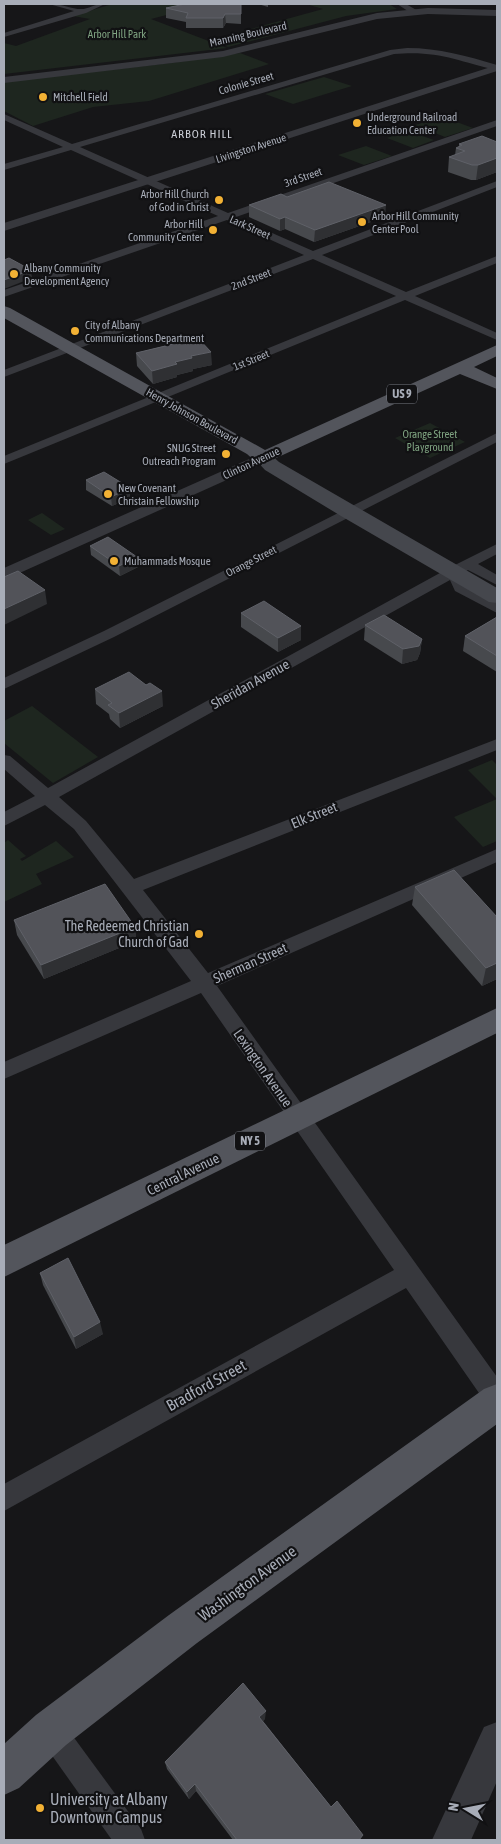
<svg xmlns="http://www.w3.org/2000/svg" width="501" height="1844" viewBox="0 0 501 1844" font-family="'Asap Condensed',sans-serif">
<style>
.green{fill:#1e261f}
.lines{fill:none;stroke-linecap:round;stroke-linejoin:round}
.minor{fill:#37383d;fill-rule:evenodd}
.tertiary{fill:#37383d;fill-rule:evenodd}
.secondary{fill:#45474d;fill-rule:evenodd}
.primary{fill:#53555c;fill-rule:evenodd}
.wall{fill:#47494d}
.shaded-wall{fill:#2f3033}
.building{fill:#525359;stroke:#5f6168}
.poi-dot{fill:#f2b134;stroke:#111113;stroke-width:2}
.labels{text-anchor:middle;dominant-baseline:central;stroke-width:4.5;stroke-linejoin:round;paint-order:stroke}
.far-park-label{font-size:11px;fill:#7fa381;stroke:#111113}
.far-street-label{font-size:11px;fill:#a8adb8;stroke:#111113}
.far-poi-label{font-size:11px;fill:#a8adb8;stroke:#111113;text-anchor:start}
.far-neighbourhood-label{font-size:12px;letter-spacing:1px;fill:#c9ccd4;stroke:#111113}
.shield{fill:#111113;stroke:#7b7e86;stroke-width:1}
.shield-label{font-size:12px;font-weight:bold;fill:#a8adb8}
.street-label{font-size:14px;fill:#a8adb8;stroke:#111113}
.poi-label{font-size:14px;fill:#a8adb8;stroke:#111113;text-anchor:end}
.near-street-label{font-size:16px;fill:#a8adb8;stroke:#111113}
.near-poi-label{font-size:16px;fill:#a8adb8;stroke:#111113;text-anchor:start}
</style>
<rect width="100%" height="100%" fill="#161618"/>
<g class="green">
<path d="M130,4H209L151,19L227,48L4,74V43L16,46L90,19L73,16L109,5Z"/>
<path d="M306,4H389L397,9L346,16L228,47L211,40L323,9Z"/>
<path d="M240,53L269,64L149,101L93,107L33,126L4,111V82L171,63Z"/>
<path d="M324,77L352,86L293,104L265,94Z"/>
<path d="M443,117L473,128L445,137L415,125Z"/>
<path d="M408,131L434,140L413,148L387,138Z"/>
<path d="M366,146L392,156L364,165L338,155Z"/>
<path d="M430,423L465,442L430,458L395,438Z"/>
<path d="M42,513L65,529L51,535L28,520Z"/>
<path d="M32,706L98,757L53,783L4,743V721Z"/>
<path d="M492,760L497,765V841L483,847L454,817L497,799L468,770Z"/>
<path d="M8,840L26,856L20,859L22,861L56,841L74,857L36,874L42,884L4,902V843Z"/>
</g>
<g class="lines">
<g class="minor">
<path d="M49,4C60,3 71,9 81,9C89,9 96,3 105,4L86,13L4,37V33L74,11Z"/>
<path d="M397,4H406L418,11L411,13Z"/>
<path d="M407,48C439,48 467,56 497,65V70C457,61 438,50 394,54L80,147L228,213L497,120V126L236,217L313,251L497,181V187L322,255L406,292L497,256V263L415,296L497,333V340L405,300L4,464V456L396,296L313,259L4,377V370L304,255L227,220L4,297V290L218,216L71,150L4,170V164L63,147L4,120V114L72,144L390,50Z"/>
<path d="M497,433V442L114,637L4,689V678L104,631Z"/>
<path d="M497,544V554L478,564L497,575V585L468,570L462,573L466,586L497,603V613L455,591L450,580L59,797L86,821L134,879L497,739V750L143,890L208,973L497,849V862L217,986L497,1377V1409L488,1406L406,1288L4,1511V1484L394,1270L201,993L4,1079V1062L191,981L74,829L45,805L4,826V812L35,796L4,769V755L10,756L48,788L449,568Z"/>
<path d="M51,1716L61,1720L141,1829L145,1840H112L41,1740L37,1730L41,1720Z"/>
</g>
<g class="tertiary">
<path d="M428,8L497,10V16L428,14L377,19L223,57L4,83V77L223,51L377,13Z"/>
<path d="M497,65V71L4,231V223Z"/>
<path d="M263,453L269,455L271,458L269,461L4,580V568Z"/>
<path d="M497,1722V1781L471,1840H432L484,1727Z"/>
</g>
<path class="secondary" d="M263,452L270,454L279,462L497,588V603L489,602L341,516L265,470L254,458L256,454Z"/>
<g class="primary">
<path d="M4,306L10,308L265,450L497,345V356L474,367L497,378V389L460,374L263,464L256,462L247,454L4,318Z"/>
<path d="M497,1008V1033L4,1277V1245Z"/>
<path d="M497,1384V1424L197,1643L66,1745L19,1788L4,1795V1744L36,1715L169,1615L484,1389Z"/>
</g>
</g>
<g class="wall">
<path d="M241,4V24L226,23L223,28H186V22L166,18V8Z"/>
<path d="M258,4H268V7Z"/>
<path d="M497,142V172L476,180H471L448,172L449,157L455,155L456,148L459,147V144Z"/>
<path d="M287,197L385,217L314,242L285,229L280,231L249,217V205Z"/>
<path d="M176,341L212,365L193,369V371L177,375V377L153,384L137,366L136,353L176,343Z"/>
<path d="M86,480L130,488V498L112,506L86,490Z"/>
<path d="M90,546L137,557L138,567L120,576L91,555Z"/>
<path d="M241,613L301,640L278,652L241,627Z"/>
<path d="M497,617V672L463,651L465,636Z"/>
<path d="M365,625L422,639L420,653L417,660L402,664L364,640Z"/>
<path d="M95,689L163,706L120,728L110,719L109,714L96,704Z"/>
<path d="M415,887L497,917V979L482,986L412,905Z"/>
<path d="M14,920L135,927L136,941L44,979L17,935Z"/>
<path d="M40,1273L103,1334L76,1349L43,1285Z"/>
<path d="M265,1719L263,1721L331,1807L361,1840H233L196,1791L189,1799L167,1769L165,1762Z"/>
</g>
<g class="shaded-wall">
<path d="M225,14L226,23L223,28V18Z"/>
<path d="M497,158V172L476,180L478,165Z"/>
<path d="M386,205L385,217L314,242L315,230Z"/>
<path d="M285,217V229L280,231V219Z"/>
<path d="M31,270L32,278L4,289V280Z"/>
<path d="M211,352L212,365L193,369V371L177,375V377L153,384L152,371L191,356Z"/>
<path d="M130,488V498L112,506L111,497Z"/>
<path d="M137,557L138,567L120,576L119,566Z"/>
<path d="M45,590L47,604L4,625V609Z"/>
<path d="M301,626V640L278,652V638Z"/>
<path d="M422,639L420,653L417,660L402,664L403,649Z"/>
<path d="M162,691L163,706L120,728L119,713Z"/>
<path d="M135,927L136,941L44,979L41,965Z"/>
<path d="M497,963V979L482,986L486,968Z"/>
<path d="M100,1322L103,1334L76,1349L74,1337Z"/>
<path d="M266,1711L265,1719L259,1725V1717Z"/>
<path d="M195,1784L196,1791L189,1799L187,1792Z"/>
</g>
<g class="building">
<path d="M185,4H241V14H225L223,18H186L188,13L166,8Z"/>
<path d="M482,136L497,142V158L478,165H472L449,157L465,151L456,148L462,145L459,144Z"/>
<path d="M329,182L386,205L315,230L285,217L280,219L249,205L281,194L287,197Z"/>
<path d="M9,258L31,270L4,280V260Z"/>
<path d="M197,337L211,352L191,356L192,358L175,362L177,364L152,371L136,353L178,343L176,341Z"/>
<path d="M104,472L130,488L111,497L86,480Z"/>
<path d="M108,537L137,557L119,566L90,546Z"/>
<path d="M18,571L45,590L4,609V577Z"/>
<path d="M264,601L301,626L278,638L241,613Z"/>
<path d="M384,615L422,639L419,646L403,649L365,625Z"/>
<path d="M497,617V656L465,636Z"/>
<path d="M129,672L146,685L150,683L162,691L119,713L108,705L112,703L95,689Z"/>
<path d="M454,870L497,917V963L486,968L415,887Z"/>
<path d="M105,884L135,927L41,965L14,920Z"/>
<path d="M68,1258L100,1322L74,1337L40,1273Z"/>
<path d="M243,1683L266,1711L259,1717L331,1807L337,1801L363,1835L359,1840H237L195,1784L187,1792L165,1762Z"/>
</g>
<g class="poi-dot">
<circle cx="43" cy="97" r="5"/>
<circle cx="357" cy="123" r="5"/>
<circle cx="219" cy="200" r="5"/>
<circle cx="362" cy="222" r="5"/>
<circle cx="213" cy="230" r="5"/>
<circle cx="14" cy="274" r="5"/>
<circle cx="75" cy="331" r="5"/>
<circle cx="226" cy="454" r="5"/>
<circle cx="108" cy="494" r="5"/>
<circle cx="114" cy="561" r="5"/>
<circle cx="199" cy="934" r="5"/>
<circle cx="40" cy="1808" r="5"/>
</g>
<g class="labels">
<g class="far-park-label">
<text x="117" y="34">Arbor Hill Park</text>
<text x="430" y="434">Orange Street<tspan x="430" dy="13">Playground</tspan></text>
</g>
<g class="far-street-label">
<text transform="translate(248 34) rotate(-13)">Manning Boulevard</text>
<text transform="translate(246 83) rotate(-16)">Colonie Street</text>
<text transform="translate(251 148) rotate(-18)">Livingston Avenue</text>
<text transform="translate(303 177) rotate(-19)">3rd Street</text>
<text transform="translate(250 227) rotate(24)">Lark Street</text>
<text transform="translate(251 279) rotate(-21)">2nd Street</text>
<text transform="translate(251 360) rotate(-22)">1st Street</text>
<text transform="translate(192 416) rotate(29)">Henry Johnson Boulevard</text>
<text transform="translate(251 463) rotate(-25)">Clinton Avenue</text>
<text transform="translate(251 561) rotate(-27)">Orange Street</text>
</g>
<g class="far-poi-label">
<text x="53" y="97">Mitchell Field</text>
<text x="367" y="117">Underground Railroad<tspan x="367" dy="13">Education Center</tspan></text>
<text x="209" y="194" text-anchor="end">Arbor Hill Church<tspan x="209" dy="13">of God in Christ</tspan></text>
<text x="372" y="216">Arbor Hill Community<tspan x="372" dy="13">Center Pool</tspan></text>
<text x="203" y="224" text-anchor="end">Arbor Hill<tspan x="203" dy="13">Community Center</tspan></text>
<text x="24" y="268">Albany Community<tspan x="24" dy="13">Development Agency</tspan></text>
<text x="85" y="325">City of Albany<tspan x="85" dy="13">Communications Department</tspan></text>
<text x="216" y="448" text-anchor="end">SNUG Street<tspan x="216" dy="13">Outreach Program</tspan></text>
<text x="118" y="488">New Covenant<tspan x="118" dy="13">Christain Fellowship</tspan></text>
<text x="124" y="561">Muhammads Mosque</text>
</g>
<g class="far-neighbourhood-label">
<text x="202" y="134">ARBOR HILL</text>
</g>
<g class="shield">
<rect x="387" y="384.5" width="30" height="19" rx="4"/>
<rect x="235" y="1131.5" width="30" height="19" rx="4"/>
</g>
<g class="shield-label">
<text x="402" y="394">US 9</text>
<text x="250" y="1141">NY 5</text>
</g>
<g class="street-label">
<text transform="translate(250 684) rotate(-29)">Sheridan Avenue</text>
<text transform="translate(314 815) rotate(-22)">Elk Street</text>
<text transform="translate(250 963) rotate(-24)">Sherman Street</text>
<text transform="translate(263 1068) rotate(55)">Lexington Avenue</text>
<text transform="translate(183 1174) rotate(-26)">Central Avenue</text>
</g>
<g class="poi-label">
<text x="189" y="926">The Redeemed Christian<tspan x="189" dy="16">Church of Gad</tspan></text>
</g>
<g class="near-street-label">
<text transform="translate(206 1385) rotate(-29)">Bradford Street</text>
<text transform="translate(247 1583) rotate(-36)">Washington Avenue</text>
</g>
<g class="near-poi-label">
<text x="50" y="1799">University at Albany<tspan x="50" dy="18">Downtown Campus</tspan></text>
</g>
</g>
<rect width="501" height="1844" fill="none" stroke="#a8adb8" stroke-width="10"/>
<g transform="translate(466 1809) rotate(280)" stroke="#111113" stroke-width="4" paint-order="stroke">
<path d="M0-4L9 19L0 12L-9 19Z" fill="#a8adb8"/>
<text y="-8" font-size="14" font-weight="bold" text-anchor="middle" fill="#a8adb8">N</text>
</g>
</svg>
